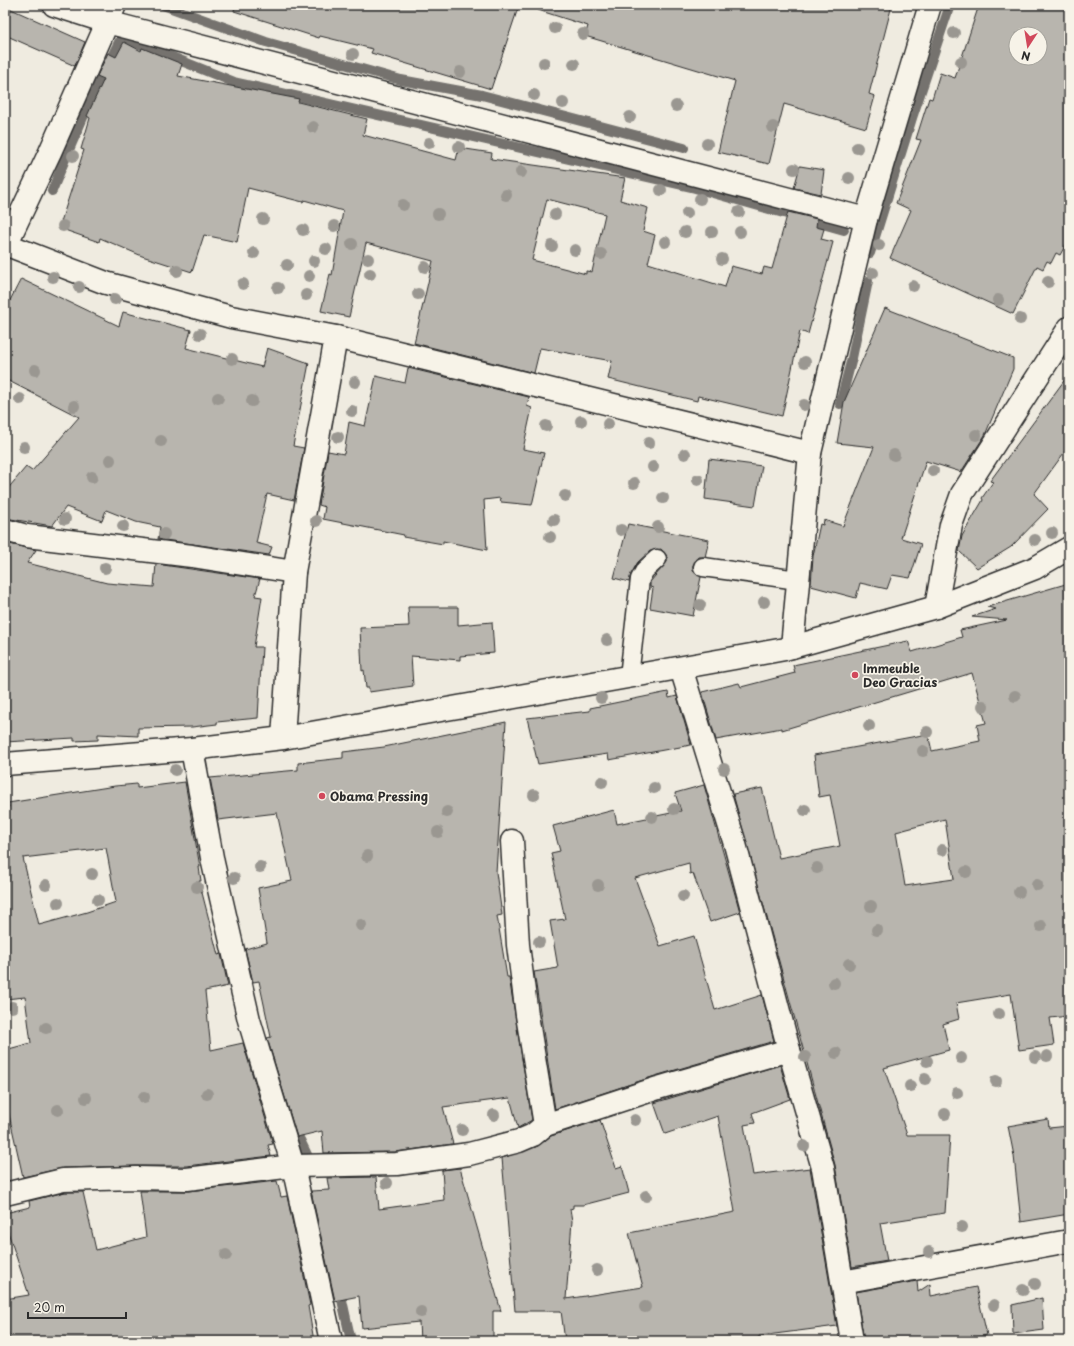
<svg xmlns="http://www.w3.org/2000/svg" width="1074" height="1346" viewBox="0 0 1074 1346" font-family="'Playpen Sans',sans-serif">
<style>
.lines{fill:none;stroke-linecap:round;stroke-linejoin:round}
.stream{stroke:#74726e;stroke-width:10}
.building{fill:#b8b5ae;stroke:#2b2b2b;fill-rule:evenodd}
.lane-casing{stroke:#2b2b2b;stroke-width:21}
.street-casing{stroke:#2b2b2b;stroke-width:25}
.primary-casing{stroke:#2b2b2b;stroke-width:25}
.lane{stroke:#f7f3e8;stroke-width:18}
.street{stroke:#f7f3e8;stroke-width:22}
.primary{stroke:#f7f3e8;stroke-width:22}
.tree{fill:#9a9791}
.poi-dot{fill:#d1495b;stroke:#f7f3e8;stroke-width:1.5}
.labels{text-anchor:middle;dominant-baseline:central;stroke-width:3.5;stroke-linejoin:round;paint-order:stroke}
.poi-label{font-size:12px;font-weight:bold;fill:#2b2b2b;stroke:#f7f3e8;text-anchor:start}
</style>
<rect width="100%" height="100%" fill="#efebe0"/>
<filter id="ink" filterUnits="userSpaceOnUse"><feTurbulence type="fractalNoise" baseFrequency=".025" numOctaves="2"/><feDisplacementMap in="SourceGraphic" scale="8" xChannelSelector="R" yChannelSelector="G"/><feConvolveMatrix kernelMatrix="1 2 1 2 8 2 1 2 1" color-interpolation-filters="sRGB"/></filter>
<g filter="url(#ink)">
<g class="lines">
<g class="stream">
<path d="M163,5L266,42L401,80L482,95L684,148"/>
<path d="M52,191C72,141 94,91 119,42L121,40L127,39L234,82L695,188L844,230"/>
<path d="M870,253L912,118L950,5"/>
<path d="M840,404L852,358L868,281"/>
<path d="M277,1070L290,1120"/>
<path d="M299,1138L310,1161"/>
<path d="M342,1300L351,1341"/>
</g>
</g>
<g class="building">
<path d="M235,5H519L491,89L371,53L373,49L320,36L319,38L234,11Z"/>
<path d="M539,5H892L869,94L875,96L866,128L784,104L769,164L718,152L735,81L585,36L588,26L538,10Z"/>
<path d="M979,5H1069V239L1060,255L1056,253L1051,263L1047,261L1043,269L1037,266L1013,314L890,258L911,210L896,203L921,140L916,139L929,98L932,99L940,73L955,78ZM1016,34H1040V58H1016Z"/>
<path d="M11,9L85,42L75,66L5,35V28Z"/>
<path d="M124,42L141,51L142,48L182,64L178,76L299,99L298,102L367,119L363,135L456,160L459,148L492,153L491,159L625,178L620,200L648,208L643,231L655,235L648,263L725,287L731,266L762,274L764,267L772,269L788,212L817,219L816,227L824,229L821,239L833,242L808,334L800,331L782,416L698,396L697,401L608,379L612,361L540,348L534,373L414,343L433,261L366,243L349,317L321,311L330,274L332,275L343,211L304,200L303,202L248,188L237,242L204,235L192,272L142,256L100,238L99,242L59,228L84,150L81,149L90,118L87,116L104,79L97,76L108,53L116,57ZM547,199L605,214L592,272L586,271V274L532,260Z"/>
<path d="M800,166L824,170L821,194L794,188Z"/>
<path d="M21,279L119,326L123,312L191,330L186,348L262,367L267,348L309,363L293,446L304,448L294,500L267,494L256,543L272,547L269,555L158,539L160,527L136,522L106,510L102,521L66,507L52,526L5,518V492L26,467L32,471L79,417L5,379V310Z"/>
<path d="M885,308L1013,358V369L985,435L961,472L926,461L901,538L921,544L910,578L892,575L887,589L860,583L856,598L811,586L813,556L820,524L823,525L824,520L843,526L874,447L837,443L844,402Z"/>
<path d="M408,368L529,397L527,406L532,408L523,449L544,453L532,505L501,502L500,498L484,500L487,550L443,541V544L403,537L404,535L323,519L325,507L319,505L328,451L344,454L349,422L365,426L376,376L405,383Z"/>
<path d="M1069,374V446L1034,494L1048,509L1011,547L977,568L959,551L962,536L983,500L982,498L993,482L990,481Z"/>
<path d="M709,459L762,466L755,506L705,499Z"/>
<path d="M628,524L709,540L705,557H699L693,565V571L701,577L693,616L650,608L653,588L650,587V582L667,562V556L661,549L650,551L638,562L631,574L629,582L614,578Z"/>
<path d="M5,543L36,550L27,563L107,583L154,587L156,564L260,579L255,596L262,597L254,647H262L258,718L217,722V724L192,727L138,728V736L98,734V740L74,741V738L5,742Z"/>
<path d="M1069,583V1016L1050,1018L1054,1045L1019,1050L1011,994L956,1003L959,1019L943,1024L949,1050L884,1068L907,1135H950L945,1213L880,1223L887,1261L852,1267L835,1165L733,794L762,788L779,858L840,846L830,795L819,797L814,755L928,734L932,751L980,741L977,725L986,723L972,673L782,730V728L716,740L702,692L739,683L741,687L795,673L793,665L908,641L912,652L962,637L960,630L1007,620L972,617L996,609L987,607ZM945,819L954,879L905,886L896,832Z"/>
<path d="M408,607H458V625L492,622L494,653L460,656V660L411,656L413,686L369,692V688H366L364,670L362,671L360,628L409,626Z"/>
<path d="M668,692L669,698L677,696L691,745L609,760L608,754L538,764L527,718L590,711V708Z"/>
<path d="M506,722L496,872L502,915L497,916L507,977H509L532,1120L518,1128L510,1098L443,1107L453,1144L396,1152L324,1153L322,1131L297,1137L267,1038L271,1037L259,981L253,982L245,949L267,943L258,888L292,881L277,813L218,820L210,778L298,770V763L343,758V752L384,747Z"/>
<path d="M185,782L200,867H199L201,881H199L218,955L221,954L228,986L205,991L211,1050L243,1043L273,1144L268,1145L271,1156L186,1166H136L63,1168L23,1177L5,1097V1050L31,1043L25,997L5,999V808L9,807L8,803L115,786L137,784V788ZM106,848L116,902L87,912L39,925L23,858Z"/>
<path d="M704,785L740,912L710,922L693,873L690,874L689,863L635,878L660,946L694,936L715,1010L762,995L774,1041L655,1076L555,1109L534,972L558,968L550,921L565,919L551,853L560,851L553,826L614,810L617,824L681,811L675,793Z"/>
<path d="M780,1065L790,1099L752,1113L755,1123L744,1125L753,1175L810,1168L837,1326L759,1336V1338L742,1341H565L561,1311H515L502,1158L538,1146L551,1136L600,1120L616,1168L622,1166L629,1193L583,1205H573V1208L570,1209L572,1221L566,1299L643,1287L629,1233L735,1212L718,1116L665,1134L654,1103Z"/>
<path d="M1048,1119L1049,1128L1069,1126V1214L1021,1222L1014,1156L1008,1126Z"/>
<path d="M460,1168L501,1311H493V1341H420L419,1322L362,1328L359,1296L335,1301L311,1191L329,1190L327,1178L376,1177L379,1209L444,1200L442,1170Z"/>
<path d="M277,1181L281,1197L287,1196L310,1305L308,1306L314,1341H11L5,1325V1299L29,1295L5,1223V1213L30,1207L29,1201L65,1192H83L96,1250L146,1237L140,1191H188Z"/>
<path d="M917,1281L918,1292L930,1284L931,1296L976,1287L987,1335L962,1341H864L856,1292Z"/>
<path d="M1042,1298L1044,1330L1013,1334L1012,1305Z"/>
</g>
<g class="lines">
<g class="lane-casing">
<g id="lane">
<path d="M703,567L798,580"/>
<path d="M629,677L640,579L645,570L657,559"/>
</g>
</g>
<g class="street-casing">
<g id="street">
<path d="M54,5L107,22L866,219"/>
<path d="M5,244L106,283L231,317L336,337L810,453"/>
<path d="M5,247L50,152L115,5"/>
<path d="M5,530L27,536L192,556L294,572"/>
<path d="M936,607L951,525L962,494L1069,328"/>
<path d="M792,647L810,453L866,219L930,5"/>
<path d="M681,668L735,844L789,1050"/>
<path d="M283,738L294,572L336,337"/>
<path d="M192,749L213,863L249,1020L293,1166L331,1341"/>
<path d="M545,1125L658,1088L789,1050L823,1168L852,1341"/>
<path d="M5,1194L63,1180L136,1178L187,1179L293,1166L397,1164L469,1154L519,1141L533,1135L545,1125L527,1015L518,945L512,841"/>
<path d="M842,1282L1069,1241"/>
</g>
</g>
<g class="primary-casing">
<path id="primary" d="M5,764L192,749L283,738L785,649L936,607L1035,568L1069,548"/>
</g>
<use href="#lane" class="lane"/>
<use href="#street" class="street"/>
<use href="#primary" class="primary"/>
</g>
<g class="tree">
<circle cx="555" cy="28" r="6"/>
<circle cx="954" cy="33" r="6"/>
<circle cx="583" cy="34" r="6"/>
<circle cx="353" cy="54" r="6"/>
<circle cx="961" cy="62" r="6"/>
<circle cx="544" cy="63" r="6"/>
<circle cx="574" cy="64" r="6"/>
<circle cx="460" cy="72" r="6"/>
<circle cx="534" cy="95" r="6"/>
<circle cx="563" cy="103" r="6"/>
<circle cx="676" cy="106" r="6"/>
<circle cx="630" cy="117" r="6"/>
<circle cx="313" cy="127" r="6"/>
<circle cx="773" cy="127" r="6"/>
<circle cx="429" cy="143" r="6"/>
<circle cx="707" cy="144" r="6"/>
<circle cx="459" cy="147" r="6"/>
<circle cx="857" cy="148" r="6"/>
<circle cx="73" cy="156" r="6"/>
<circle cx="794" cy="169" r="6"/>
<circle cx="521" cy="172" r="6"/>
<circle cx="849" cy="178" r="6"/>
<circle cx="661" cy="190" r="6"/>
<circle cx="506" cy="195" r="6"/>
<circle cx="700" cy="199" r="6"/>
<circle cx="403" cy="205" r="6"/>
<circle cx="739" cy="212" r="6"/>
<circle cx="687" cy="213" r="6"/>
<circle cx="438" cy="214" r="6"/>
<circle cx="555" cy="214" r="6"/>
<circle cx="263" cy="219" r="6"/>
<circle cx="63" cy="226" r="6"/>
<circle cx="334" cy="226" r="6"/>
<circle cx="303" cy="230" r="6"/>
<circle cx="685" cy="232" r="6"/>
<circle cx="712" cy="232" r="6"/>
<circle cx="740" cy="232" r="6"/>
<circle cx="665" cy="242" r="6"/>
<circle cx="352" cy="244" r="6"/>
<circle cx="879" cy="245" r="6"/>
<circle cx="552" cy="246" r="6"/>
<circle cx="326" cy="249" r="6"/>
<circle cx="575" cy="250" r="6"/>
<circle cx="254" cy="253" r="6"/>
<circle cx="601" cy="254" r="6"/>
<circle cx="368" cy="259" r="6"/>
<circle cx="722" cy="259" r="6"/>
<circle cx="314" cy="261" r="6"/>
<circle cx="287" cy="265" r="6"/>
<circle cx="425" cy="267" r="6"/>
<circle cx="177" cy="271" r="6"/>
<circle cx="873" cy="273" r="6"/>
<circle cx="370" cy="274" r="6"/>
<circle cx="309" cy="276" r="6"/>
<circle cx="53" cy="277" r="6"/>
<circle cx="1048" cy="282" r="6"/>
<circle cx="243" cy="284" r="6"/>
<circle cx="913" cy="286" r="6"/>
<circle cx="79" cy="287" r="6"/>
<circle cx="278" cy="288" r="6"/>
<circle cx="418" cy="294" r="6"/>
<circle cx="306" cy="295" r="6"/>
<circle cx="115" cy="299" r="6"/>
<circle cx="998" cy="300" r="6"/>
<circle cx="1020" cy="319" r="6"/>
<circle cx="200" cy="334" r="6"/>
<circle cx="232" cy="359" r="6"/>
<circle cx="805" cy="362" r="6"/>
<circle cx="35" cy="370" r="6"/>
<circle cx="355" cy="382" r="6"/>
<circle cx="218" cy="398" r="6"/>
<circle cx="20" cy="399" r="6"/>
<circle cx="252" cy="401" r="6"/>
<circle cx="804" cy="405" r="6"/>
<circle cx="74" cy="406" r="6"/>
<circle cx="352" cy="411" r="6"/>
<circle cx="581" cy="421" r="6"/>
<circle cx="608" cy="424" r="6"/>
<circle cx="546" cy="426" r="6"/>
<circle cx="976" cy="435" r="6"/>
<circle cx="338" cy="437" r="6"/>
<circle cx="161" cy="441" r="6"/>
<circle cx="649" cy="443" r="6"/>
<circle cx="24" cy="447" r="6"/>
<circle cx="685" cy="454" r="6"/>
<circle cx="894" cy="455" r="6"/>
<circle cx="110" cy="460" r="6"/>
<circle cx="653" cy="467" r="6"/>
<circle cx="933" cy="471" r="6"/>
<circle cx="92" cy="477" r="6"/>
<circle cx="698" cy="480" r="6"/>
<circle cx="634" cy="483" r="6"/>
<circle cx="565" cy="496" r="6"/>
<circle cx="663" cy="498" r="6"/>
<circle cx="65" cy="519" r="6"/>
<circle cx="554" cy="520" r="6"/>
<circle cx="316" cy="521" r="6"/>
<circle cx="123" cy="526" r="6"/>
<circle cx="658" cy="527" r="6"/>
<circle cx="621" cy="530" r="6"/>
<circle cx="1052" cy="533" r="6"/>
<circle cx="164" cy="534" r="6"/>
<circle cx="550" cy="537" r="6"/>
<circle cx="1035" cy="540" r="6"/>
<circle cx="105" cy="568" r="6"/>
<circle cx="764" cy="602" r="6"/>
<circle cx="700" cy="605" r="6"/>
<circle cx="607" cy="640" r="6"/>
<circle cx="1015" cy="696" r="6"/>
<circle cx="601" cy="698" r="6"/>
<circle cx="983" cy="706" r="6"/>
<circle cx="869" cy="726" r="6"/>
<circle cx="927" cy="732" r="6"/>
<circle cx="923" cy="751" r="6"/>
<circle cx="724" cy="769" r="6"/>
<circle cx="175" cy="770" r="6"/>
<circle cx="602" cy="782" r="6"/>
<circle cx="654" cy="788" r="6"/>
<circle cx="534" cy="795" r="6"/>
<circle cx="674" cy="809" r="6"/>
<circle cx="805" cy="810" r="6"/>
<circle cx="447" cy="812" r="6"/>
<circle cx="652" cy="817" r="6"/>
<circle cx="438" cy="832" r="6"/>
<circle cx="942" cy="850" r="6"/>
<circle cx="367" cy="856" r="6"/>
<circle cx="260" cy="867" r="6"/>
<circle cx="817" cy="868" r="6"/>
<circle cx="966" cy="872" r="6"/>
<circle cx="92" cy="874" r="6"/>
<circle cx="234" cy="878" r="6"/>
<circle cx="46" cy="885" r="6"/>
<circle cx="598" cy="885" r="6"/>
<circle cx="1037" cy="885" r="6"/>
<circle cx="197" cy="887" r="6"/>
<circle cx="1019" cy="892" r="6"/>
<circle cx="683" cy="896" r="6"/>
<circle cx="98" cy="900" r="6"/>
<circle cx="58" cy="903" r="6"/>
<circle cx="871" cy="906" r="6"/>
<circle cx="361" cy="925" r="6"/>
<circle cx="1041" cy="926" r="6"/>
<circle cx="877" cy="930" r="6"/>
<circle cx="539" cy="942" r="6"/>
<circle cx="849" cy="964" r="6"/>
<circle cx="834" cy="983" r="6"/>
<circle cx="12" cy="1007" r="6"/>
<circle cx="999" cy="1014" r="6"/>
<circle cx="46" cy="1028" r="6"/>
<circle cx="836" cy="1053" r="6"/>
<circle cx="1047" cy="1056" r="6"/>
<circle cx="805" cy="1057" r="6"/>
<circle cx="1035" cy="1057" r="6"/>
<circle cx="961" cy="1058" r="6"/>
<circle cx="927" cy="1061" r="6"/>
<circle cx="925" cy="1079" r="6"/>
<circle cx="996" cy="1081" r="6"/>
<circle cx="910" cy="1086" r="6"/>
<circle cx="957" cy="1093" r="6"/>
<circle cx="207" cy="1094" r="6"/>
<circle cx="144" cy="1097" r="6"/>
<circle cx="86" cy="1098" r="6"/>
<circle cx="58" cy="1110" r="6"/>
<circle cx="945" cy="1114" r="6"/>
<circle cx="494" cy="1115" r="6"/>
<circle cx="635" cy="1120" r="6"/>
<circle cx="462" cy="1130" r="6"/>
<circle cx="804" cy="1146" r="6"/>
<circle cx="387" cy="1183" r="6"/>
<circle cx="646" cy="1196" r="6"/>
<circle cx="962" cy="1227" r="6"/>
<circle cx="929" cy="1252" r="6"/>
<circle cx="226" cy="1255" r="6"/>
<circle cx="597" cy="1270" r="6"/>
<circle cx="1035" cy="1284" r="6"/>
<circle cx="1023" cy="1290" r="6"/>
<circle cx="994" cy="1305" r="6"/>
<circle cx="645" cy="1307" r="6"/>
<circle cx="421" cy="1312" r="6"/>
</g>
</g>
<g class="poi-dot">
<circle cx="855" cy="675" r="4"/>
<circle cx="322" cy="796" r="4"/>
</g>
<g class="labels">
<g class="poi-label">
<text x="863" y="668">Immeuble<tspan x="863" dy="14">Deo Gracias</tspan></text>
<text x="330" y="796">Obama Pressing</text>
</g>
</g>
<rect width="1074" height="1346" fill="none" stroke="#f7f3e8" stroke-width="20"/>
<rect x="10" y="10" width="1054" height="1326" fill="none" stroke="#2b2b2b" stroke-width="1.5" filter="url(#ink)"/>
<g transform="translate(1028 46) rotate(192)"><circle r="19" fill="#f7f3e8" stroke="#a5a39c"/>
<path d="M0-3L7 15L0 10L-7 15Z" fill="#d1495b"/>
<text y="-6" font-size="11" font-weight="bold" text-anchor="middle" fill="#2b2b2b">N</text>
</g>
<path d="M28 1312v6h98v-6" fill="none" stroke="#2b2b2b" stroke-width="2"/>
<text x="34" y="1312" font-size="12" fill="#2b2b2b" stroke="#f7f3e8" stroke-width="3" paint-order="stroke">20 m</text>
</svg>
